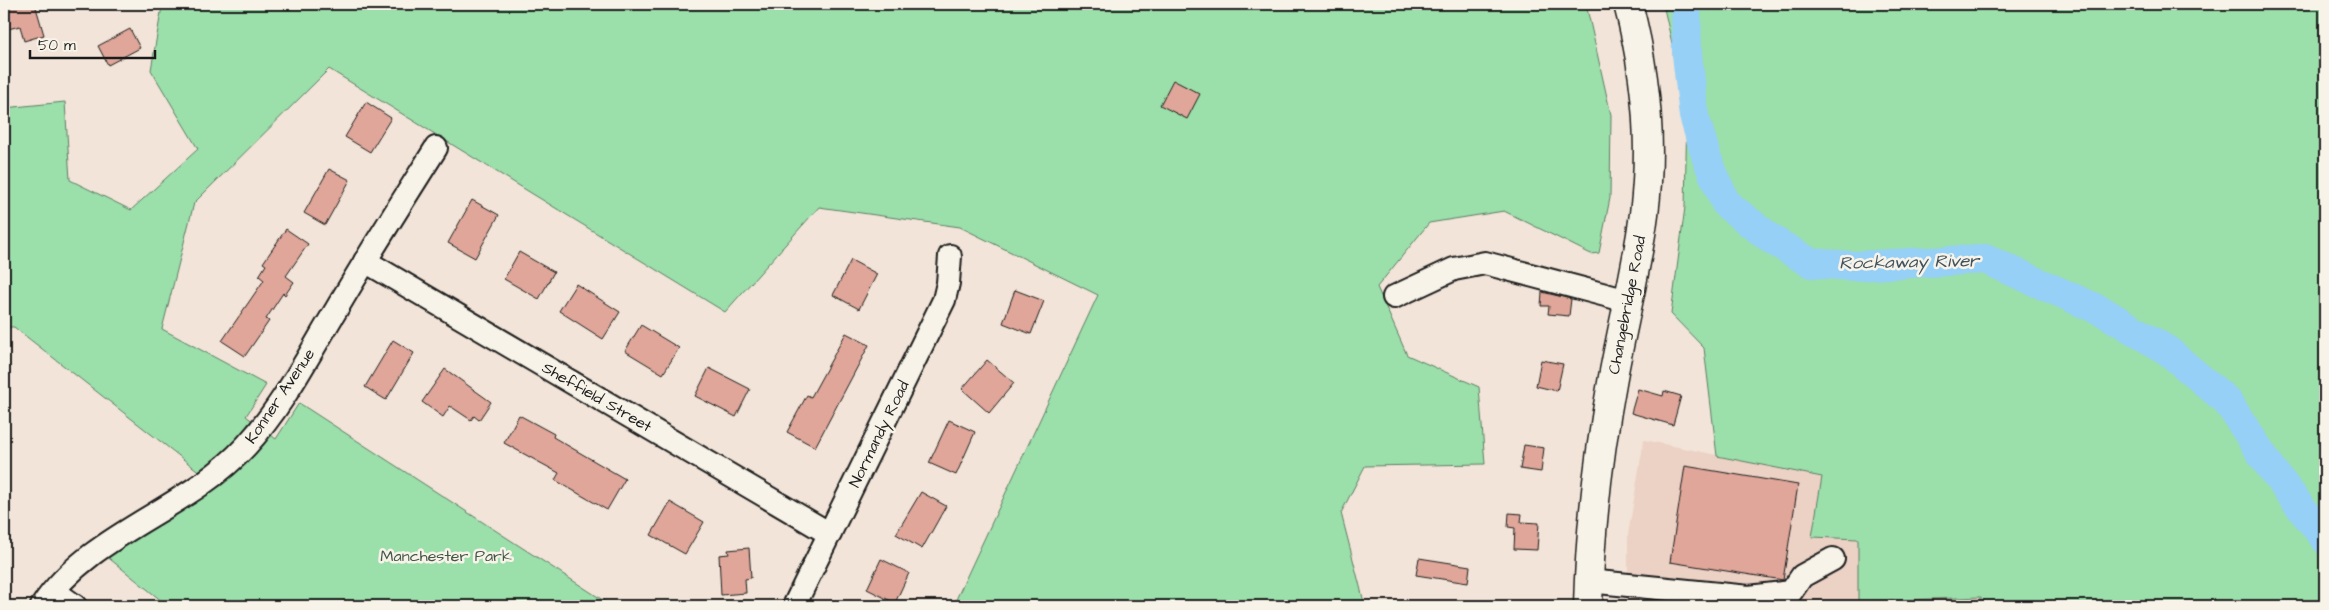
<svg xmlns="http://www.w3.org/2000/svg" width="2329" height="610" viewBox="0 0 2329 610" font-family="'Architects Daughter',sans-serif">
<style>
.built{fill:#ecd1c5}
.green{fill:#9bdfaa;stroke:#5c7e63}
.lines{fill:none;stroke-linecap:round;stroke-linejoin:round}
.river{stroke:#96d0f6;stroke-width:30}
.building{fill:#dfa699;stroke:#1c1c1c}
.minor-casing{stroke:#1c1c1c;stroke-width:26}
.major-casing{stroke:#1c1c1c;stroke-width:31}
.minor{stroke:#f7f3e8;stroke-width:22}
.major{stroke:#f7f3e8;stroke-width:28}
.labels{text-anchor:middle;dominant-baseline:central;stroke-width:5;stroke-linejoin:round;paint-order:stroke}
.street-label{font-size:16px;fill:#1c1c1c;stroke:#f7f3e8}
.park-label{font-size:16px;fill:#425647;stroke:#f7f3e8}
.water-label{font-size:18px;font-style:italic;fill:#41525d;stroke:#f7f3e8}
</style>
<rect width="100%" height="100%" fill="#f2e4d8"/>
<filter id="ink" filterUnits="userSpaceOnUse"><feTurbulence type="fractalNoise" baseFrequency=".02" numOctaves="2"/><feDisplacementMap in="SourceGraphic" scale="10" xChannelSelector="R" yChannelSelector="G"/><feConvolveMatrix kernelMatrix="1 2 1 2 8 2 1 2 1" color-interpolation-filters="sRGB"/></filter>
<g filter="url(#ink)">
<path class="built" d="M1644,440L1822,477L1812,537L1858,539V602L1981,597V606H1628V535Z"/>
<g class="green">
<path d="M165,4H1586L1611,115L1610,198L1599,253L1591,254L1504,211L1429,223L1377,287L1407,355L1479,387L1485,464L1365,466L1341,513L1365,606H953L1098,295L960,227L819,207L725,312L329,69L194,203L162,329L266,385L246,416L276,439L299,403L612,606H168L95,547L206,477L14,327H4V108L65,102L70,180L131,210L198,149L151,70L161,12Z"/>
<path d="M1663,4H2325V606H1981V597L1858,602V539L1812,537L1822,477L1717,456L1704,348L1671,314L1685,207L1687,109Z"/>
</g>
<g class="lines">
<path class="river" d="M1686,4L1687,54L1694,116L1707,159L1726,204L1774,241L1811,263L1853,266L1985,259L2104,312L2168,351L2227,401L2275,474L2325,539"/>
</g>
<g class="building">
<path d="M4,4H35L44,35L24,41L20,26L4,30Z"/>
<path d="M130,29L140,48L108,65L98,46Z"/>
<path d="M1173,80L1200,94L1187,119L1160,105Z"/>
<path d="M366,102L391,118L370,152L345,137Z"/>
<path d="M329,169L350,180L325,225L304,213Z"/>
<path d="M472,200L499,215L475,258L448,243Z"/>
<path d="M286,229L308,244L286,276L294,282L285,295L283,293L266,319L269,321L245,356L222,341L264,280L259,276L266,265L263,263Z"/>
<path d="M519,252L554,272L539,299L504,279Z"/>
<path d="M851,260L877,274L859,309L833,295Z"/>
<path d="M576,284L620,312L603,339L559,311Z"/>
<path d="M1015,290L1044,301L1031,334L1003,323Z"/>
<path d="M1542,292L1571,299L1569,316L1548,314L1549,306H1541Z"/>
<path d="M641,325L679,348L663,374L625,351Z"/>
<path d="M846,333L869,345L815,447L787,432L807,395L811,397Z"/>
<path d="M393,340L414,353L386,400L365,387Z"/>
<path d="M987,360L1014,383L989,413L962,389Z"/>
<path d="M1541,360L1563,364L1557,391L1536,386Z"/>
<path d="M709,368L750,389L736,417L695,396Z"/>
<path d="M445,369L491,402L479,420L474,416L471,420L450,406L443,417L422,402Z"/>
<path d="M1638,389L1663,396L1664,391L1681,396L1673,425L1631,413Z"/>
<path d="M519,415L554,434L553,437L625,479L607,510L555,480L559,473L504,443Z"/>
<path d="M949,420L975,432L956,475L929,463Z"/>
<path d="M1524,445L1544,448L1541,472L1520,469Z"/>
<path d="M1685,466L1798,485L1783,580L1670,562Z"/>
<path d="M921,492L946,506L922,549L896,534Z"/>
<path d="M670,502L704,522L685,554L651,535Z"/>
<path d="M1509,513L1522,514L1521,522L1539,523L1537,550L1514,549L1515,528L1508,527Z"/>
<path d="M749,548L751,578L745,579L746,593L721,595L719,555L729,554L728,550Z"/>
<path d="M1419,558L1470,566L1468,583L1416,575Z"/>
<path d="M881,559L909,573L895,603L867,589Z"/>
</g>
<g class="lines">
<g class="minor-casing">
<g id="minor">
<path d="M365,261L830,534"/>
<path d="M1394,297L1454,269L1485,263L1628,301"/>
<path d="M1588,581L1749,597L1791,592L1802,576L1833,559"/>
<path d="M54,591L75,606"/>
<path d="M42,606C91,532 188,510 246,446C283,406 308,356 336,310C368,255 402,202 436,148"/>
<path d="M794,606L944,300L948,283L950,256"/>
</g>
</g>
<g class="major-casing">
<path id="major" d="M1588,606C1590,530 1599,452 1613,377C1623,323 1637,268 1644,214C1653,143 1646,72 1628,4"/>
</g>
<use href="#minor" class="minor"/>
<use href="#major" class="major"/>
</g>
</g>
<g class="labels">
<g class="street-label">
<text transform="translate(1627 305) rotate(-79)">Changebridge Road</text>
<text transform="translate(280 396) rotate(-56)">Konner Avenue</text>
<text transform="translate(597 397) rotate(30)">Sheffield Street</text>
<text transform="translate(879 434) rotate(-64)">Normandy Road</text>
</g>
<g class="park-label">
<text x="446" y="556">Manchester Park</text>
</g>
<g class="water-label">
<text transform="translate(1909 262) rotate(-1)">Rockaway River</text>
</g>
</g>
<rect width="2329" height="610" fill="none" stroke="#f7f3e8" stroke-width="20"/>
<rect x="10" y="10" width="2309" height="590" fill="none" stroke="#1c1c1c" stroke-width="2" filter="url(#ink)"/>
<path d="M30 50v8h125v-8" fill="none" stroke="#1c1c1c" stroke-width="2.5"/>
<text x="38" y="50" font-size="15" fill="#1c1c1c" stroke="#f7f3e8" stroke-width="4" paint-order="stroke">50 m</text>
</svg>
